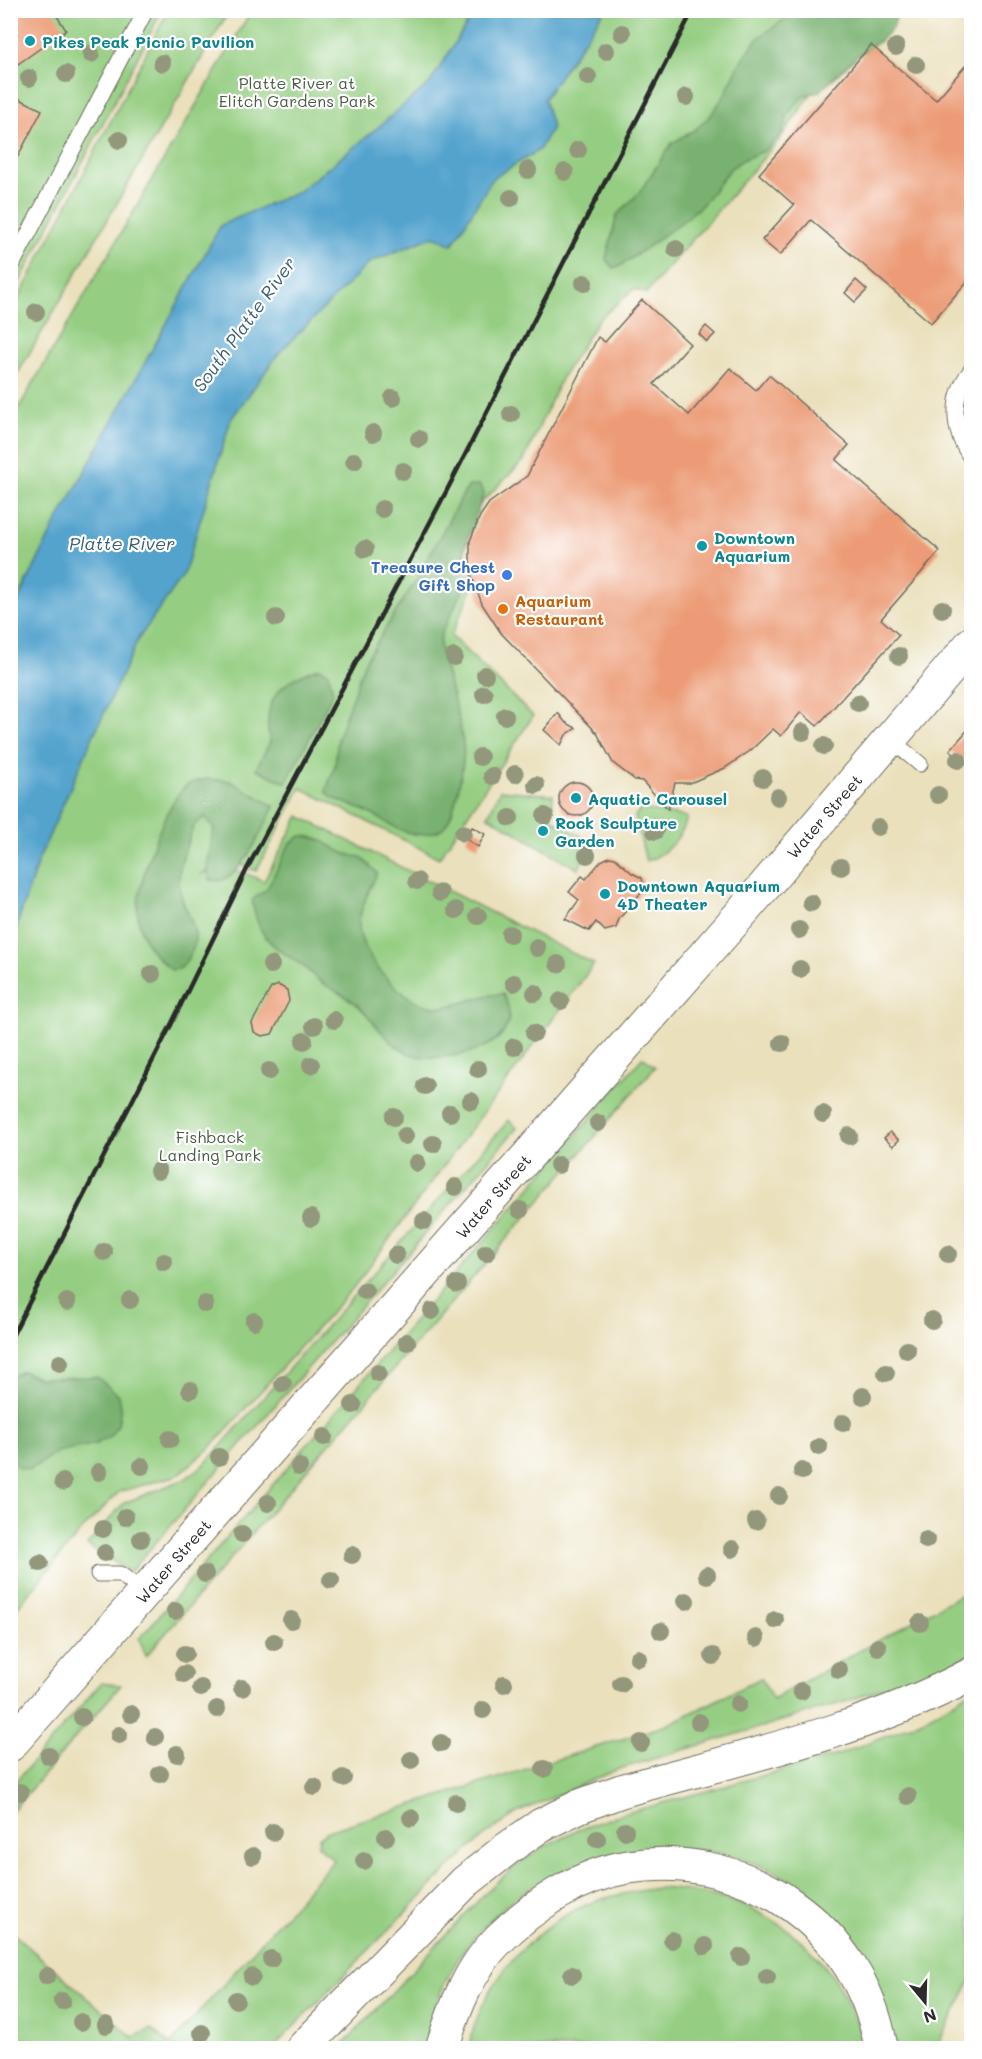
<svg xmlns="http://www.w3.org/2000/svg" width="982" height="2059" viewBox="0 0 982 2059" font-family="Mali,sans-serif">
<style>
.green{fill:#95ce82;stroke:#607c56;stroke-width:1.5}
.forest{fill:#78b170;stroke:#526e4e;stroke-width:1.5}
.water{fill:#53a3cd;stroke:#3f677c;stroke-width:1.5}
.building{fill:#ec9b76}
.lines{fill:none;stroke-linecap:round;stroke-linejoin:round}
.lane-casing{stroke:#6e6a5e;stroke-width:17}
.secondary-casing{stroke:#6e6a5e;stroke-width:35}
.highway-casing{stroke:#6e6a5e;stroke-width:35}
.lane{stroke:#fff;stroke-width:15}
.secondary{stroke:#fff;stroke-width:33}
.highway{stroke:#fff;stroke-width:33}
.rail{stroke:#2b2b2b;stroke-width:4.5}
.tree{fill:#93977b}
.culture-dot{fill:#0f9aa8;stroke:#fff;stroke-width:2}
.shop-dot{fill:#3f7fe0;stroke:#fff;stroke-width:2}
.food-dot{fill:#e8710a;stroke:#fff;stroke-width:2}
.labels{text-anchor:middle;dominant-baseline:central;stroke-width:4.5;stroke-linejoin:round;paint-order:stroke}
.culture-label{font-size:16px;font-weight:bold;fill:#0d838f;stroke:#fff;text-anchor:start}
.park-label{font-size:16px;fill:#4b5c45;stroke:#fff}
.shop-label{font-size:16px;font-weight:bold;fill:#366cbe;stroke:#fff;text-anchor:end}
.food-label{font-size:16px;font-weight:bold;fill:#c56008;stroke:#fff;text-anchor:start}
.street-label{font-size:16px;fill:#2b2b2b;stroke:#fff}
.water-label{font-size:18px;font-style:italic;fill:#3d6174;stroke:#fff}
</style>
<rect width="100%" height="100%" fill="#fff"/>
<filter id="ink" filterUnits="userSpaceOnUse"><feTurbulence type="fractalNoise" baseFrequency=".0167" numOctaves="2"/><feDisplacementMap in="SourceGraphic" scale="12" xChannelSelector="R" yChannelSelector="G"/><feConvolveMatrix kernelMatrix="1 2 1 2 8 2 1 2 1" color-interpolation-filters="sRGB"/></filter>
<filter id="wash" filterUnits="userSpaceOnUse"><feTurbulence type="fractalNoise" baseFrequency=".008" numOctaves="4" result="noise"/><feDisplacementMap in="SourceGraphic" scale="24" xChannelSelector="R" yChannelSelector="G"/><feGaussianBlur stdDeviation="1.35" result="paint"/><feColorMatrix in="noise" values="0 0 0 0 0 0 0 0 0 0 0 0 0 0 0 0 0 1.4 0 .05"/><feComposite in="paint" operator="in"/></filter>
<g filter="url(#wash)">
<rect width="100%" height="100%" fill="#eae0bc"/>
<g class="green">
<path d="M10,11H162L11,298H10Z"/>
<path d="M168,11H229L11,385V313Z"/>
<path d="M251,11H475L430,83L369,135L299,191L221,225L52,531L11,614V421Z"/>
<path d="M604,11H868L780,139L646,293L634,289L598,320L561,379L524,460L482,502L472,518L465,548L471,591L451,636L533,716L439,858L301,788L256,871L224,857L200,875L222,864L264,881L299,816L594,964L353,1288L211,1447L178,1475L119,1492L78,1534L11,1615V943L38,861L95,732L139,638L184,574L231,419L279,353L370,262L434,236L452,245L493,178L539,150L552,127L544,99Z"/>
<path d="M500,790L553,795L552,819L593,843L578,869L488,816Z"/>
<path d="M641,809L687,817C684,836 664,856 646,861L635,816Z"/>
<path d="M643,1057L655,1067L146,1656L139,1639Z"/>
<path d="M509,1120L517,1128L130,1572L87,1545L124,1503L185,1479L204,1465Z"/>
<path d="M971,1589V1654L904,1685L882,1688L845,1702L616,1770L517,1813L485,1835L447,1870L273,2048H11V1932L133,2037L152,2029L170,2045L334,1860L318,1846L319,1838L328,1831L667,1725L761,1678L773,1699Z"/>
<path d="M101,1683L121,1685L11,1812V1787Z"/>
<path d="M971,1691V1980L936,2048H892C882,2020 875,1990 863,1962C853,1937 829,1912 810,1895C782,1871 741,1856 706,1851C598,1835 485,1889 441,1992C433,2010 429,2029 425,2048H340L488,1890L518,1864L543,1847L575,1831L619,1815L841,1754L923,1720Z"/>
<path d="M659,1888C766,1894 835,1947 866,2048H469C479,1987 531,1928 588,1904C610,1895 636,1891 659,1888Z"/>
</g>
<g class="forest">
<path d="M796,11H898L893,27L880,41L857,56L820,91L803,96L788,114L781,134L764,151L744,159L730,169L703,204L682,222L622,265L613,268L606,259L617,215L639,193L672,143L696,129L712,114L725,94L740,63L757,39Z"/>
<path d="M479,485L484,493L465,548L463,590L441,634L440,645C446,678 459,710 463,743C466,760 455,816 444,827C437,834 418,836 409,833C395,829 385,821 373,815C360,808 344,803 331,797L326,791L335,765L338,737L365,661L416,580L462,496L469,486Z"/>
<path d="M319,668L328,672L333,693L286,783L256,769L270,742C261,699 280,681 319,668Z"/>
<path d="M207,779L230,781L274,806C264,826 237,892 209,879L207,866L214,828L205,817L194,825C188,842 180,860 179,878C178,918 215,928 181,968L172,970C153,956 141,940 138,916C134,891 164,808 182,790C189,782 196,781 207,779Z"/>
<path d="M300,836C329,836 332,855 361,857L377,873C371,888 359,909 359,925C359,956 405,1006 436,1007C459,1008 480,993 503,994C531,1046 455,1062 418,1056C390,1051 375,1020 355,1003C346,996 334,991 324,984C316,979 310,972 303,966C289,956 274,949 264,935C257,925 254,912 252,900L267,889L289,845Z"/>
<path d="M22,1371L39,1378L97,1377L119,1396L121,1407L118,1425L110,1436L96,1444L57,1452L29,1470L18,1467L11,1458L10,1377Z"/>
</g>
<path class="water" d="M475,11H604L544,99L552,127L539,150L493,178L452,245L434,236L370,262L279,353L231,419L184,574L139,638L95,732L38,861L11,943V616L52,531L221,225L299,191L369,135L430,83Z"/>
<g id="blocks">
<g class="building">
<path d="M10,10H53L66,30L18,64L10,53Z"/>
<path d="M871,45L936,100L972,58V276L931,323L811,220L780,255L762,240L794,205L759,174Z"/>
<path d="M10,94L42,110L16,160L10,158Z"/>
<path d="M856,280L867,290L855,302L845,293Z"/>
<path d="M642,300L690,344L654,384L689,415L730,368L756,390L769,375L849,445L836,460L940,551L881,619L899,635L817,726L801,712L781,736L773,729L750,751L725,768L690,783H675L668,809L642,781L635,780L613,763L597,733L501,633L482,604L470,571V541L480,516L489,503L527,476L598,337L605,342Z"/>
<path d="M706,326L715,334L707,342L699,334Z"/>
<path d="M558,713L565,722L576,728L566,735L561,745L544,730Z"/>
<path d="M972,725V768L950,750Z"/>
<circle cx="576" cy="799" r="17"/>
<path d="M472,827L485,834L478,847L466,839Z"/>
<path d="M609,857L615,858L632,873L642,878L644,889L619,919L616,928L605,931L596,922L589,931L565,919L579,900L569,892L582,876L586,879L601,861Z"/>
<path d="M278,985L287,990L289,1001L272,1034L262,1036L254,1032L252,1023L271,988Z"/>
<path d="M890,1132L899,1140L893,1146L884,1138Z"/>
</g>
</g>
</g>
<g filter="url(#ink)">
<use href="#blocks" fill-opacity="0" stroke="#6e6a5e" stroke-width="1.5"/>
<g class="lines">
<g class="lane-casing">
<g id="lane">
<path d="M10,269L146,10"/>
<path d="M972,369C950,396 951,431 972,459"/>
<path d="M890,739L920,764"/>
<path d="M98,1574H120L145,1593"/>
</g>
</g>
<g class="secondary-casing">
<path id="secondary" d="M10,1745L745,909L972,643"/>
</g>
<g class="highway-casing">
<g id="highway">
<path d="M303,2048L465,1882L508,1848L541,1825L580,1806L621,1791C739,1758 862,1732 972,1674"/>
<path d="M442,2048C454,2010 469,1969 498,1940C532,1906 579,1875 628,1867C747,1848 862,1928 881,2048"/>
</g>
</g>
<use href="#lane" class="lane"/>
<use href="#secondary" class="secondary"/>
<use href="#highway" class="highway"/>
<path class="rail" d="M10,1340L172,1023L247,869L446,492L693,10"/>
</g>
<g class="tree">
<circle cx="622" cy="33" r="9"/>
<circle cx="896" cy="47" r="9"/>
<circle cx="606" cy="51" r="9"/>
<circle cx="91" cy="54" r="9"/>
<circle cx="162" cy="63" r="9"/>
<circle cx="916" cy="65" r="9"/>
<circle cx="66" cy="74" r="9"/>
<circle cx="588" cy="77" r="9"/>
<circle cx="29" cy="78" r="9"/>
<circle cx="686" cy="97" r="9"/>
<circle cx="119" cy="140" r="9"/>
<circle cx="578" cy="150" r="9"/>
<circle cx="528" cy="170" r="9"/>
<circle cx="565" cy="172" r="9"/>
<circle cx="511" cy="198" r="9"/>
<circle cx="676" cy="249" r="9"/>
<circle cx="584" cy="283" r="9"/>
<circle cx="36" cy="312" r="9"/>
<circle cx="393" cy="398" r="9"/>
<circle cx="511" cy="414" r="9"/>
<circle cx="373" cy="433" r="9"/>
<circle cx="419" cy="439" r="9"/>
<circle cx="354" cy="461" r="9"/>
<circle cx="403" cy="471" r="9"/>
<circle cx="382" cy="509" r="9"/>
<circle cx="365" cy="549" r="9"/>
<circle cx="942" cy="609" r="9"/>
<circle cx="276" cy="618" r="9"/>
<circle cx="899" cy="656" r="9"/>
<circle cx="454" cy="657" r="9"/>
<circle cx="485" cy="675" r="9"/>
<circle cx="484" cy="694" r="9"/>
<circle cx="858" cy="703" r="9"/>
<circle cx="505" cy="716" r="9"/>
<circle cx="803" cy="732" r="9"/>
<circle cx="824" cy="746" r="9"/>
<circle cx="480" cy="757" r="9"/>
<circle cx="958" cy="760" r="9"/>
<circle cx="515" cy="774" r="9"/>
<circle cx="492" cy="776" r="9"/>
<circle cx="763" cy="778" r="9"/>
<circle cx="536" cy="785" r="9"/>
<circle cx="938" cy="795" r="9"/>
<circle cx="778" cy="797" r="9"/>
<circle cx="545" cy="816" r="9"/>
<circle cx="510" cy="818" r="9"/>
<circle cx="878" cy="827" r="9"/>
<circle cx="655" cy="831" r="9"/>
<circle cx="463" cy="833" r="9"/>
<circle cx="587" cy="855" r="9"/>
<circle cx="841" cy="867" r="9"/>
<circle cx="417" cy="881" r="9"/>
<circle cx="440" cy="893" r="9"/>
<circle cx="811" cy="903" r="9"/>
<circle cx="456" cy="910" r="9"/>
<circle cx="478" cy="916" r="9"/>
<circle cx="799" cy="930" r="9"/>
<circle cx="510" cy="934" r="9"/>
<circle cx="537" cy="948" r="9"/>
<circle cx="558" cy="964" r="9"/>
<circle cx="271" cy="965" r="9"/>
<circle cx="800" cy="969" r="9"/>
<circle cx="152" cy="974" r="9"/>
<circle cx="514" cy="983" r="9"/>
<circle cx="535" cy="993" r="9"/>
<circle cx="561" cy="1001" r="9"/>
<circle cx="334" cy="1020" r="9"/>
<circle cx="314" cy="1026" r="9"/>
<circle cx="534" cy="1033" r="9"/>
<circle cx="304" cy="1041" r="9"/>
<circle cx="782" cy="1043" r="9"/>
<circle cx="514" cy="1047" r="9"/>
<circle cx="311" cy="1065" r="9"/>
<circle cx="478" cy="1069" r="9"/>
<circle cx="269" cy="1071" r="9"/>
<circle cx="425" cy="1086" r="9"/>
<circle cx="471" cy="1101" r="9"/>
<circle cx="450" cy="1113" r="9"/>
<circle cx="823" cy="1114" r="9"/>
<circle cx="394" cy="1117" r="9"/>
<circle cx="598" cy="1123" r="9"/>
<circle cx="405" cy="1136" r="9"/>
<circle cx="849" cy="1136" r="9"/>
<circle cx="433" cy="1144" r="9"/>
<circle cx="417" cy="1163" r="9"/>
<circle cx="558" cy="1165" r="9"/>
<circle cx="158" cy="1171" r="9"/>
<circle cx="455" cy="1187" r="9"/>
<circle cx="520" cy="1210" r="9"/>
<circle cx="311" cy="1218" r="9"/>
<circle cx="424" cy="1221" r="9"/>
<circle cx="104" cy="1252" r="9"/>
<circle cx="486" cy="1253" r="9"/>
<circle cx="948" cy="1254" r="9"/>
<circle cx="396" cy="1255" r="9"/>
<circle cx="164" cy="1262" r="9"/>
<circle cx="457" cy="1284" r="9"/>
<circle cx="365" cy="1291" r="9"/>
<circle cx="130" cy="1300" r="9"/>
<circle cx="67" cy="1302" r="9"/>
<circle cx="205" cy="1304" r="9"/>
<circle cx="432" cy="1311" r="9"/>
<circle cx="932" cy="1320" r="9"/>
<circle cx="254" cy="1321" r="9"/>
<circle cx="407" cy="1342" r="9"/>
<circle cx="907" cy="1350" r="9"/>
<circle cx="60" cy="1363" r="9"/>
<circle cx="378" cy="1373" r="9"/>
<circle cx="886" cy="1373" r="9"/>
<circle cx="283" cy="1384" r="9"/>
<circle cx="190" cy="1390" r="9"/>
<circle cx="863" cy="1396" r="9"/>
<circle cx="353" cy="1405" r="9"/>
<circle cx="843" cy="1423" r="9"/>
<circle cx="324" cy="1437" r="9"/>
<circle cx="170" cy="1439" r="9"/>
<circle cx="819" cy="1447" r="9"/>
<circle cx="219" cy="1457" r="9"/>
<circle cx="142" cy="1466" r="9"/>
<circle cx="299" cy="1467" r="9"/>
<circle cx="802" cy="1471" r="9"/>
<circle cx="99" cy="1472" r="9"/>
<circle cx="63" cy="1482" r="9"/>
<circle cx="779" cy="1496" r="9"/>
<circle cx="268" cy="1503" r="9"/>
<circle cx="125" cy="1517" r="9"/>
<circle cx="756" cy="1521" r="9"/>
<circle cx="103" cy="1529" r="9"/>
<circle cx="242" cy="1534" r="9"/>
<circle cx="141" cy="1539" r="9"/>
<circle cx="926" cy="1540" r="9"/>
<circle cx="732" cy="1549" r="9"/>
<circle cx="105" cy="1553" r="9"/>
<circle cx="352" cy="1555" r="9"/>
<circle cx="40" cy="1563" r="9"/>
<circle cx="205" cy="1574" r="9"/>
<circle cx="707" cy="1575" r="9"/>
<circle cx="331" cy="1580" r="9"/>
<circle cx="686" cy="1601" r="9"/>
<circle cx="175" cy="1611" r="9"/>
<circle cx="291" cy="1620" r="9"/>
<circle cx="775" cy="1620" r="9"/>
<circle cx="920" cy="1623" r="9"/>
<circle cx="661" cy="1631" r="9"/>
<circle cx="756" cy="1638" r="9"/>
<circle cx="274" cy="1642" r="9"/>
<circle cx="878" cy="1647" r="9"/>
<circle cx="185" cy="1654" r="9"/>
<circle cx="713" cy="1656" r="9"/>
<circle cx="638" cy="1658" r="9"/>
<circle cx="839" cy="1670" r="9"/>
<circle cx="184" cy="1674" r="9"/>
<circle cx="504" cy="1684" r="9"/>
<circle cx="621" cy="1684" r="9"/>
<circle cx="201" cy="1688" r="9"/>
<circle cx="242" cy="1688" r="9"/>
<circle cx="801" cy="1691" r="9"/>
<circle cx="738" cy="1704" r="9"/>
<circle cx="217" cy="1709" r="9"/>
<circle cx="483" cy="1710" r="9"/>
<circle cx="131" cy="1714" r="9"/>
<circle cx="82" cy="1717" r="9"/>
<circle cx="699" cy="1722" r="9"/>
<circle cx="119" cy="1735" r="9"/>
<circle cx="155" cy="1737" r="9"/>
<circle cx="441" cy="1743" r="9"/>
<circle cx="641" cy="1743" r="9"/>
<circle cx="177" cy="1754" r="9"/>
<circle cx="49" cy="1756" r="9"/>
<circle cx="411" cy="1760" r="9"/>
<circle cx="544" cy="1769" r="9"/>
<circle cx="160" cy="1774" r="9"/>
<circle cx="343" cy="1778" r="9"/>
<circle cx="314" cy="1787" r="9"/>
<circle cx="20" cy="1792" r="9"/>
<circle cx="908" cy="1796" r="9"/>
<circle cx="456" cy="1803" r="9"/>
<circle cx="411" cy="1818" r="9"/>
<circle cx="625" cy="1831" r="9"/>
<circle cx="273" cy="1832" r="9"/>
<circle cx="386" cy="1837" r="9"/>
<circle cx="597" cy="1839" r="9"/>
<circle cx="253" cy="1856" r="9"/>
<circle cx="364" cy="1861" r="9"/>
<circle cx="672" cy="1940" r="9"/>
<circle cx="705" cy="1946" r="9"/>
<circle cx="741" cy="1957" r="9"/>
<circle cx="271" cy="1959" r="9"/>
<circle cx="572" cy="1975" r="9"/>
<circle cx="47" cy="1976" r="9"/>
<circle cx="252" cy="1977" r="9"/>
<circle cx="767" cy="1977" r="9"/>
<circle cx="236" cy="2000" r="9"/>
<circle cx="62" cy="2001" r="9"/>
<circle cx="81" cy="2022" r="9"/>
<circle cx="106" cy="2025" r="9"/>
<circle cx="202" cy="2033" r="9"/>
</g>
</g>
<g class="culture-dot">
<circle cx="30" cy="41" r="6"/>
<circle cx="702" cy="546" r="6"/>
<circle cx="576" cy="798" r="6"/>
<circle cx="543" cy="831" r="6"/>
<circle cx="605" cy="894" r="6"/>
</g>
<circle class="shop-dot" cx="507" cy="575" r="6"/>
<circle class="food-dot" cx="503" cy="609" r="6"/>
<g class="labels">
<g class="culture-label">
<text x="42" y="41">Pikes Peak Picnic Pavilion</text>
<text x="714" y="537">Downtown<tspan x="714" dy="18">Aquarium</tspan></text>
<text x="588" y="798">Aquatic Carousel</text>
<text x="555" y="822">Rock Sculpture<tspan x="555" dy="18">Garden</tspan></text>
<text x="617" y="885">Downtown Aquarium<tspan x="617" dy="18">4D Theater</tspan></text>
</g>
<g class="park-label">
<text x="297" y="82">Platte River at<tspan x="297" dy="18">Elitch Gardens Park</tspan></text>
<text x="210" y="1136">Fishback<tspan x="210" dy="18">Landing Park</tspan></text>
</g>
<g class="shop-label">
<text x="495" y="566">Treasure Chest<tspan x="495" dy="18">Gift Shop</tspan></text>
</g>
<g class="food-label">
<text x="515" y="600">Aquarium<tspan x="515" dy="18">Restaurant</tspan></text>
</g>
<g class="street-label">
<text transform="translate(824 816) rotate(-49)">Water Street</text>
<text transform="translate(493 1196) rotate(-49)">Water Street</text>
<text transform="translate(173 1561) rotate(-49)">Water Street</text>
</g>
<g class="water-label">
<text transform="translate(244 324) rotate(-54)">South Platte River</text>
<text x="122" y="543">Platte River</text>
</g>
</g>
<rect width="982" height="2059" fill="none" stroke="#fff" stroke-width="36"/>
<g transform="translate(925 2002) rotate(161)" stroke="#ffffff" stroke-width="4.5" paint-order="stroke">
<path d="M0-4.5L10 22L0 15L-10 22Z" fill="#2b2b2b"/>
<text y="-9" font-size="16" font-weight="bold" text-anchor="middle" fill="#2b2b2b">N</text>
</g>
</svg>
